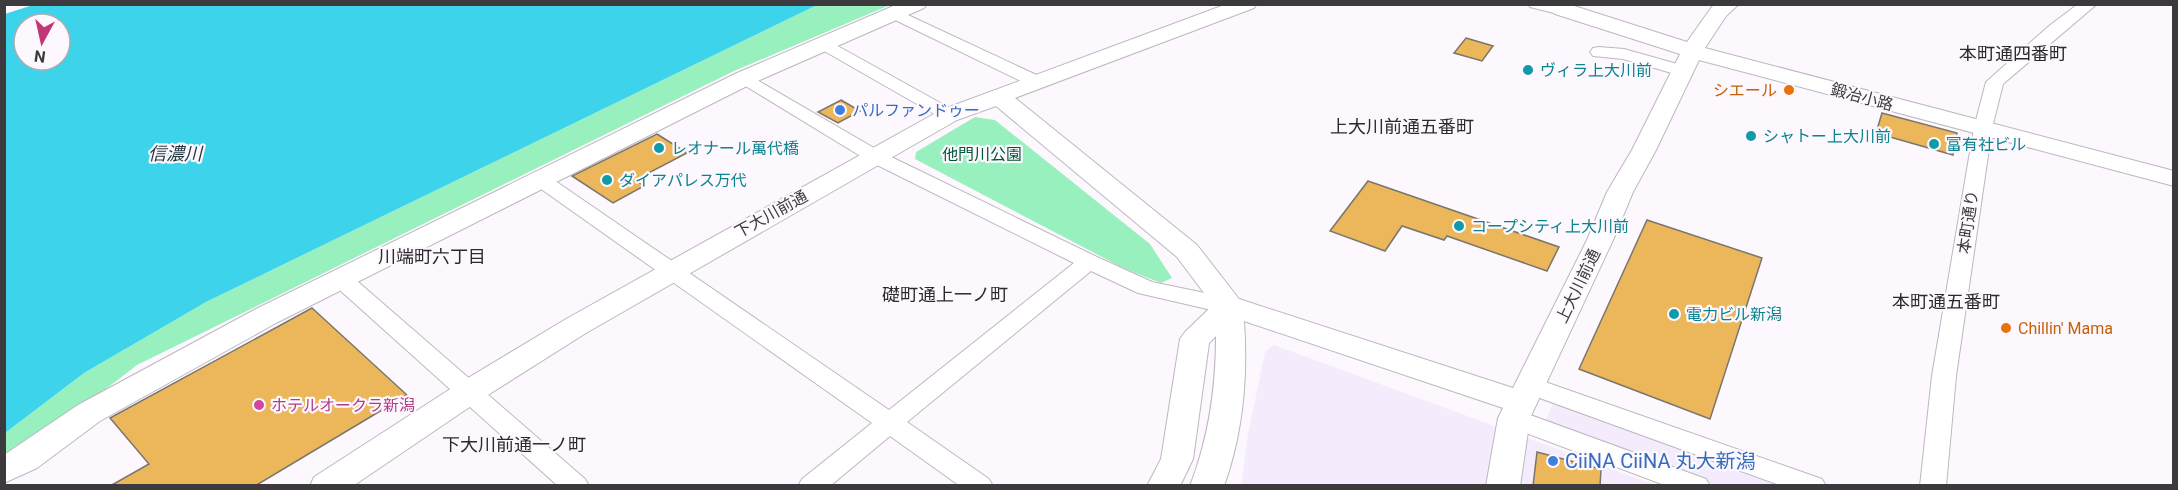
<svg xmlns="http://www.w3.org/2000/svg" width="2178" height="490" viewBox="0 0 2178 490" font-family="Roboto,'Noto Sans JP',sans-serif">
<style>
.commercial{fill:#f4ecfd}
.green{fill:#99f0bf}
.water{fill:#3cd3eb;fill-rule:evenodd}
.building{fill:#ebb75a;stroke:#7a766e;stroke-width:1.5}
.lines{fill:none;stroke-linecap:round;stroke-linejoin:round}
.minor-casing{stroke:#bdb7bf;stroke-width:2}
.tertiary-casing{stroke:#bdb7bf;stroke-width:2}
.minor{fill:#fff;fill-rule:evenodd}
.tertiary{fill:#fff;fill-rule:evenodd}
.culture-dot{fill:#0f9aa8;stroke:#fdf8fe;stroke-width:2}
.food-dot{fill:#e8710a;stroke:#fdf8fe;stroke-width:2}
.shop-dot{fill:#3f7fe0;stroke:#fdf8fe;stroke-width:2}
.hotel-dot{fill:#d1479c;stroke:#fdf8fe;stroke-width:2}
.labels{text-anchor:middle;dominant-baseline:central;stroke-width:4.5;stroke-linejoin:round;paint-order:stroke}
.culture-label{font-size:16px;fill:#0d838f;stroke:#fdf8fe;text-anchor:start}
.food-label{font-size:16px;fill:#c56008;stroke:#fdf8fe;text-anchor:end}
.street-label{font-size:16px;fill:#3c3a3d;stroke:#fdf8fe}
.shop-label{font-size:16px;fill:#366cbe;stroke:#fdf8fe;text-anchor:start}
.park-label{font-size:16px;fill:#005735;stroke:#fdf8fe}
.hotel-label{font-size:16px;fill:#b23c85;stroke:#fdf8fe;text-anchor:start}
.neighbourhood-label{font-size:18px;fill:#2d282e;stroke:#fdf8fe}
.water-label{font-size:18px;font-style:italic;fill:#1e363b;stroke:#fdf8fe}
.near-shop-label{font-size:20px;fill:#366cbe;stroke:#fdf8fe;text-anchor:start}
</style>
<rect width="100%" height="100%" fill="#fdf8fe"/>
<g class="commercial">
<path d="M1274,345L1655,485L1241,486L1248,434L1265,352Z"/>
<path d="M1554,401L1786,485H1713L1545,422Z"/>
</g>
<g class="green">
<path d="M817,5H890L734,71L137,365L85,405L5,459V433L84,373L206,302Z"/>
<path d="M975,117L995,120L1150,244L1172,278L1161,283L1125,269L915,159L916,152Z"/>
</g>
<path class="water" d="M36,4H817V5L206,302L84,373L5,433V14ZM24,24H60V60H24Z"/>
<g class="building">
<path d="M1466,38L1493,46L1482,61L1454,53Z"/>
<path d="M841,100L860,111L838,123L818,112Z"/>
<path d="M1882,113L1957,133L1953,155L1876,133Z"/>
<path d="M657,134L687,153L635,180L644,186L613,203L572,176Z"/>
<path d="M1368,181L1559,247L1547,271L1447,236L1444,240L1402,226L1385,251L1330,231Z"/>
<path d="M1647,220L1762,258L1710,419L1579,369Z"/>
<path d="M312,308L407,395L255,486H110L149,464L110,418Z"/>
<path d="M1537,452L1601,469L1600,486H1533Z"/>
</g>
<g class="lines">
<g class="minor-casing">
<g id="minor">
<path d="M1528,4L1568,7L1570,10L1562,15L1530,7Z"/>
<path d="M2078,4H2097L2003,84L1992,128L1956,376L1946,486H1920L1932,376L1974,128L1986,82L2049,26Z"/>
<path d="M895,9L1043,78L1046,82L1043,86H1031L889,17L887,14Z"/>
<path d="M825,39L955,111L958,115L955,119H943L819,48L817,44Z"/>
<path d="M1599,47L1624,49L1688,67L1691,71L1688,75L1682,76L1623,59L1593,56L1590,52L1593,48Z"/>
<path d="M745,73L881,152L1097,257L1152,282L1229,298L1237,301L1240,306L1237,311L1229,314L1138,293L1091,271L907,422L989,479L993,486H960L890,436L830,486H798L802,479L872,423L534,184L531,180L534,176H548L889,410L1074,263L867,160L739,82L736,78L739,74Z"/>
<path d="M341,272L349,274L585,479L589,486H558L333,284L330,279L333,274Z"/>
<path d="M1531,377L1822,479L1826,486H1782L1523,392L1519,386L1523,380Z"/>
<path d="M1514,409L1706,479L1710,486H1667L1505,425L1502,418L1505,411Z"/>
</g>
</g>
<g class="tertiary-casing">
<g id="tertiary">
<path d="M898,4H927L924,8L753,83L276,323L100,421L37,468L4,483V455L78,405L256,309L737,73Z"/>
<path d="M1227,4H1257L1254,8L1015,98L1197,245L1239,299L1513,388L1587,240L1607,192L1632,150L1680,54L1555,14L1543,4H1568L1687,42L1711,8L1715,4H1739L1726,16L1705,48L2174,171V186L1699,60L1656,150L1633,192L1613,240L1530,418L1520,486H1486L1498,418L1503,408L1244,321C1248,377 1243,433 1224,486H1190C1209,437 1216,388 1216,336L1209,343L1193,459L1180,486H1147L1161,459L1180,339L1185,332L1213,305L1177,257L996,106L957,120L586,333L480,400L353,486H310L314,477L458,384L566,319L941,110Z"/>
</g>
</g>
<use href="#minor" class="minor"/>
<use href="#tertiary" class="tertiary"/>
</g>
<g class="culture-dot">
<circle cx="1528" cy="70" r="6"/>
<circle cx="1751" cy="136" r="6"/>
<circle cx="1934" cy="144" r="6"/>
<circle cx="659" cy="148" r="6"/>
<circle cx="607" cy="180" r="6"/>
<circle cx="1459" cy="226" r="6"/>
<circle cx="1674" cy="314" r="6"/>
</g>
<g class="food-dot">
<circle cx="1789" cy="90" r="6"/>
<circle cx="2006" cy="328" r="6"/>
</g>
<g class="shop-dot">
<circle cx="840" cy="110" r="6"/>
<circle cx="1553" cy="461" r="6"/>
</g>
<circle class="hotel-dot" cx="259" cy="405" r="6"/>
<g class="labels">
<g class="culture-label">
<text x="1540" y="70">ヴィラ上大川前</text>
<text x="1763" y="136">シャトー上大川前</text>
<text x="1946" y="144">富有社ビル</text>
<text x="671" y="148">レオナール萬代橋</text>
<text x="619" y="180">ダイアパレス万代</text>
<text x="1471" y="226">コープシティ上大川前</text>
<text x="1686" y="314">電力ビル新潟</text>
</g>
<g class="food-label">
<text x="1777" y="90">シエール</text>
<text x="2018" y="328" text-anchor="start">Chillin' Mama</text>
</g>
<g class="street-label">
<text transform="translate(1862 97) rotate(15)">鍛冶小路</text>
<text transform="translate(771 214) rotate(-29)">下大川前通</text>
<text transform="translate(1968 222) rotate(-82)">本町通り</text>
<text transform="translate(1578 286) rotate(-64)">上大川前通</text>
</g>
<g class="shop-label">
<text x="852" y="110">パルファンドゥー</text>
</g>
<g class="park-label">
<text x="982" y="154">他門川公園</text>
</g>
<g class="hotel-label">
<text x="271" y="405">ホテルオークラ新潟</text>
</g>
<g class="neighbourhood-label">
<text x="2013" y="53">本町通四番町</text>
<text x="1402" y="126">上大川前通五番町</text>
<text x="432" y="256">川端町六丁目</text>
<text x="945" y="294">礎町通上一ノ町</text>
<text x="1946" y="301">本町通五番町</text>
<text x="514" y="444">下大川前通一ノ町</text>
</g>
<g class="water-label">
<text x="175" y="153">信濃川</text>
</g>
<g class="near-shop-label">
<text x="1565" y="461">CiiNA CiiNA 丸大新潟</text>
</g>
</g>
<rect width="2178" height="490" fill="none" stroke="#3c3a3d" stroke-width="12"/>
<g transform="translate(42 42) rotate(188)"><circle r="28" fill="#fdf8fe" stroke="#b0acb1" stroke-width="1.5"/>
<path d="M0-4.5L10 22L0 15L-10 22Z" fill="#bf3775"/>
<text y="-9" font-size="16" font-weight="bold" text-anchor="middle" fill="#3c3a3d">N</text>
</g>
</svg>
